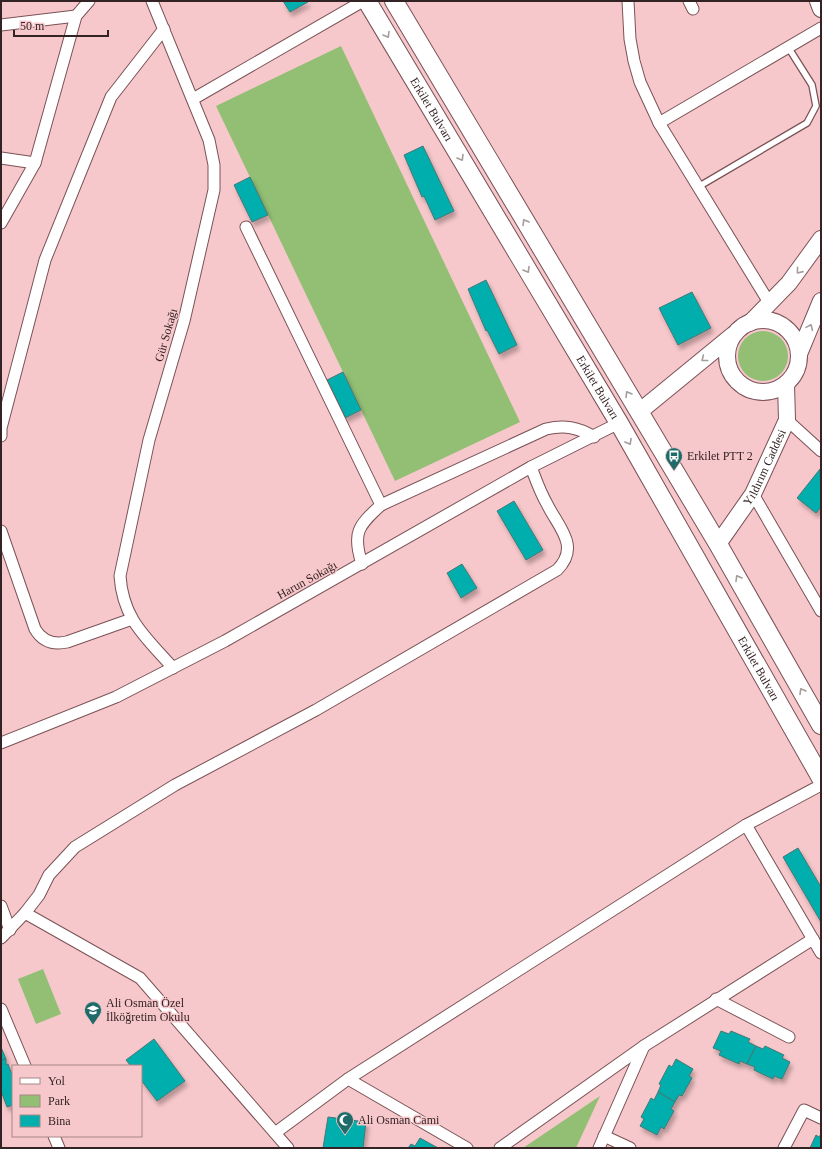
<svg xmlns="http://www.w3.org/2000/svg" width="822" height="1149" viewBox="0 0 822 1149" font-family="'Times New Roman',serif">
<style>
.green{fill:#92bf73}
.building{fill:#03afad;stroke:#457775;filter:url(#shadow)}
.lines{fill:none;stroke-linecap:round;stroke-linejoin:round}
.lane-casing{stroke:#7a5256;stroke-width:8}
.street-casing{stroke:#7a5256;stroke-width:13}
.secondary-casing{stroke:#7a5256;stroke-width:18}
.primary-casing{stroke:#7a5256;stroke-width:20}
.lane{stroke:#fff;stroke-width:5.5}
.street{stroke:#fff;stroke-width:11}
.secondary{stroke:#fff;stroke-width:16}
.primary{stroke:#fff;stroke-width:18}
.oneway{stroke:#a49c9c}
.labels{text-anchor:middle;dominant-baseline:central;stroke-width:3;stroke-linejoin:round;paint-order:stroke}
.street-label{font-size:12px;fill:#342324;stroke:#f7c8cb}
.poi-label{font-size:12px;fill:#342324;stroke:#f7c8cb;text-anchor:start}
</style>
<defs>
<filter id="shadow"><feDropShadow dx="2.5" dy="4.5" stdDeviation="2" flood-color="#0004"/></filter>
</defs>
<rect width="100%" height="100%" fill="#f7c8cb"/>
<g class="green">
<path d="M341,46L520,422L395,481L216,106Z"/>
<circle cx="763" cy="356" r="25"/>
<path d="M43,969L61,1014L36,1024L18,979Z"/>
<path d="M600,1096L576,1148H523Z"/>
</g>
<g class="building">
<path d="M283,1H307L308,2L290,12Z"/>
<path d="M423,146L454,211L435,220L424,196L422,197L404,155Z"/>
<path d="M250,177L268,215L252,222L234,185Z"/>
<path d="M486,280L517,345L499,354L487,330L486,331L468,289Z"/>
<path d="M692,292L711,328L678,345L659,308Z"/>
<path d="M343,372L361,410L345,418L327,380Z"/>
<path d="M820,469L821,507L816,513L797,498Z"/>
<path d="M514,501L543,550L526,560L497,511Z"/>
<path d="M462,564L477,588L461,598L447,573Z"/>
<path d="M798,848L821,887V922L783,857Z"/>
<path d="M721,1031L729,1034L731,1031L750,1039L748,1042L756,1046L747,1064L740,1061L739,1064L719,1055L721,1051L713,1048Z"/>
<path d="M154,1039L185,1081L157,1101L141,1080V1066H131L126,1060Z"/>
<path d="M756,1046L763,1049L765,1046L784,1055L782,1058L790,1062L782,1079L774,1076L773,1079L754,1070L755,1067L747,1064Z"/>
<path d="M1,1047L6,1059L1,1060Z"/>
<path d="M6,1059V1065L8,1064L13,1077V1105L7,1107L1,1091V1060Z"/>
<path d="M676,1059L693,1069L689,1076L692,1078L682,1096L679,1095L675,1102L658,1092L661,1085L659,1084L669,1065L672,1067Z"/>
<path d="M658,1092L675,1102L671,1109L674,1111L664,1129L661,1127L657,1135L640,1126L644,1119L641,1117L651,1098L654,1100Z"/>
<path d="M328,1117L366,1122L363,1148H323Z"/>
<path d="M821,1134V1148H810L816,1135L819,1137Z"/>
<path d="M420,1138L438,1148H408L411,1144L415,1146Z"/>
</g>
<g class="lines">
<g class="lane-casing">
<path id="lane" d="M698,187L807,123L816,106L812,85L788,47"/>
</g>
<g class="street-casing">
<g id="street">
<path d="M152,1L209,140L214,165V190L184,321L149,440L120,576C123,620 146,637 173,668"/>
<path d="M628,1L630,39L634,61L640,82L659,123L770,304"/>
<path d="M689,1L693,9"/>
<path d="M1,25L76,16"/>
<path d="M193,99L363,1"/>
<path d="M659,123L821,28"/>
<path d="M1,158L35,163"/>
<path d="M1,223L35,163L76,16L89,1"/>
<path d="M246,227L381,505C358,526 352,533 362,564"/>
<path d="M787,420L821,451"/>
<path d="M1,436V428L45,260L111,97L164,29"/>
<path d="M753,494L821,611"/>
<path d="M381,505L546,429C564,425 578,427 594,437"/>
<path d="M1,531L35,629C42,641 53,645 67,642L132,619"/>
<path d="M1,743L116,697L225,641L531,467L619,423"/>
<path d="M746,825L821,953"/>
<path d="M1,906L10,930"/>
<path d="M25,913L140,978L288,1148"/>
<path d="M1,938L25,913L39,895L49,875L75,847L175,785L316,710L557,570C581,546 558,527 547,504C540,492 536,480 531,467"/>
<path d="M716,999L789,1037"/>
<path d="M1,1009L25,1066"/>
<path d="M348,1079L467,1148"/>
<path d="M275,1133L348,1079L746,825L821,785"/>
<path d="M54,1136L59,1148"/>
<path d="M604,1136L630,1148"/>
<path d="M500,1148L644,1046L813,939"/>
<path d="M599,1148L644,1046"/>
<path d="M784,1148L804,1110L821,1118"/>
</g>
</g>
<g class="secondary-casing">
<g id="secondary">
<path d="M818,1L821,9"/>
<circle cx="763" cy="356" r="36"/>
<path d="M750,323L789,283L821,239"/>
<path d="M799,354L821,301"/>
<path d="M639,412L733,335"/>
<path id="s1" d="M718,544L753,494L787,420L786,384"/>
</g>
</g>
<g class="primary-casing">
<g id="primary">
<path id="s2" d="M367,1L619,423L821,778"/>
<path d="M394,1L718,544L821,725"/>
</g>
</g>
<use href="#lane" class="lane"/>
<use href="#street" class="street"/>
<use href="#secondary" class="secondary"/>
<use href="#primary" class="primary"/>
</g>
<defs><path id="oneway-chevron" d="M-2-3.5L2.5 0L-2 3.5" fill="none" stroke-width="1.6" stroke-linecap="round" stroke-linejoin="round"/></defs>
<g class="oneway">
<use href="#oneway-chevron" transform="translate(387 35) rotate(59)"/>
<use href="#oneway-chevron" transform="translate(461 158) rotate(59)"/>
<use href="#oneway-chevron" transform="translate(525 222) rotate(-121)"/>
<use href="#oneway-chevron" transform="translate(527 270) rotate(59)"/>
<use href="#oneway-chevron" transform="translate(799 271) rotate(129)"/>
<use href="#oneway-chevron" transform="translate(810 327) rotate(-66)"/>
<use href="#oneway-chevron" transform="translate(704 359) rotate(141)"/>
<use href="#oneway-chevron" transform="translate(628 394) rotate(-121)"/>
<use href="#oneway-chevron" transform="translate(629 442) rotate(61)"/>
<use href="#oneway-chevron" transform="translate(738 578) rotate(-120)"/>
<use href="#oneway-chevron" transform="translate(802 691) rotate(-120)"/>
</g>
<defs>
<g id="bus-pin" transform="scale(0.9)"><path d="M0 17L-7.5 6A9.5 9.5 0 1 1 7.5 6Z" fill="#1f6b6a" stroke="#f7c8cb"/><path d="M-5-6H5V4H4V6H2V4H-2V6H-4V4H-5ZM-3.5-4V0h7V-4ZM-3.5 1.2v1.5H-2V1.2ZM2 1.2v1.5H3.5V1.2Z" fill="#fff"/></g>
<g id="school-pin" transform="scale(0.9)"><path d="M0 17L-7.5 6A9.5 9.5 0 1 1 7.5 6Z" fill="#1f6b6a" stroke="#f7c8cb"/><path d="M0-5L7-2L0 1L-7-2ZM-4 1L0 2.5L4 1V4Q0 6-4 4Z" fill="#fff"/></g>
<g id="mosque-pin" transform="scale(0.9)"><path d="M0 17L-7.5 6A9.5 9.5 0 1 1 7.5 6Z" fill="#1f6b6a" stroke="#f7c8cb"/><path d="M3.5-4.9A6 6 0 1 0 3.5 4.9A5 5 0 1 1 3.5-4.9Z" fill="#fff"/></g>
</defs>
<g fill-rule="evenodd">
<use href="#bus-pin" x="674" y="456"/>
<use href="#school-pin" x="93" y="1010"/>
<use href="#mosque-pin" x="345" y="1120"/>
</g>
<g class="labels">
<g class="street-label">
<text stroke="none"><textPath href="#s2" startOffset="126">Erkilet Bulvarı</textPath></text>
<text transform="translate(166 335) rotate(-74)">Gür Sokağı</text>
<text stroke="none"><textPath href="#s2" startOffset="450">Erkilet Bulvarı</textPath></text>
<text stroke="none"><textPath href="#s1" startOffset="90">Yıldırım Caddesi</textPath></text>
<text transform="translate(307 580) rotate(-29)">Harun Sokağı</text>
<text stroke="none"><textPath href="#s2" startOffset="774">Erkilet Bulvarı</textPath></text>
</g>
<g class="poi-label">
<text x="687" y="456">Erkilet PTT 2</text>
<text x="106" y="1003">Ali Osman Özel<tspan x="106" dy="14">İlköğretim Okulu</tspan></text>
<text x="358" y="1120">Ali Osman Cami</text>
</g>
</g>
<rect width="822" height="1149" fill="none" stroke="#342324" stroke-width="4"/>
<rect x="12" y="1065" width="130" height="72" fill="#f7c8cb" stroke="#a98688"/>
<rect x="20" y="1078" width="20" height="6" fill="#ffffff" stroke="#a98688"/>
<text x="48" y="1085" font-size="12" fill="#342324">Yol</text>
<rect x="20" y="1095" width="20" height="12" fill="#92bf73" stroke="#a98688"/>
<text x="48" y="1105" font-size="12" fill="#342324">Park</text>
<rect x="20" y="1115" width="20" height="12" fill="#03afad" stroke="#a98688"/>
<text x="48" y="1125" font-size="12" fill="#342324">Bina</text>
<path d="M14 30v6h94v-6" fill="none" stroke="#342324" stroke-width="2"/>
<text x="20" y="30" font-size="12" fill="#342324" stroke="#f7c8cb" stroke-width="3" paint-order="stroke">50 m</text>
</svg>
